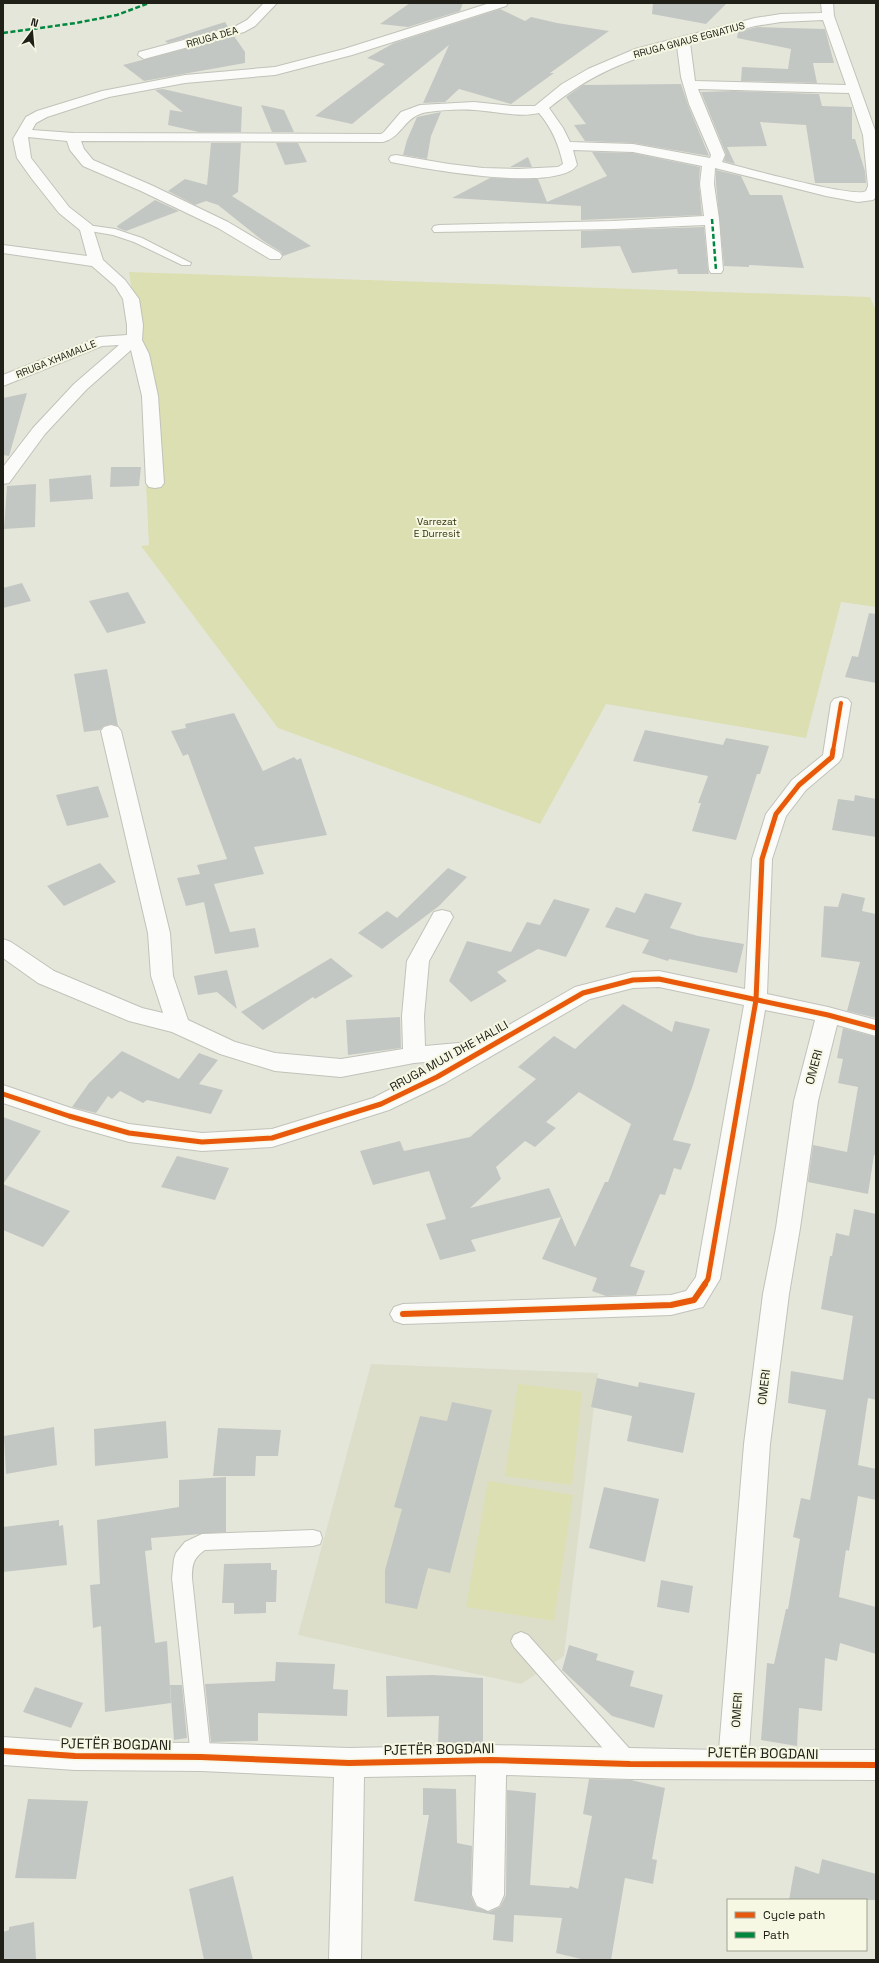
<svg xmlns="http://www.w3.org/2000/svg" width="879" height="1963" viewBox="0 0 879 1963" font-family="'Space Grotesk',sans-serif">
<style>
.built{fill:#dcdec9}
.green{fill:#dcdfb1}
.building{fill:#c3c7c3;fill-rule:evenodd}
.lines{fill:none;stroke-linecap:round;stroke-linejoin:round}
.lane-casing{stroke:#c1c2b9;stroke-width:2}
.street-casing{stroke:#c1c2b9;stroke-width:2}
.lane{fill:#fbfbf9;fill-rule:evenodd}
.street{fill:#fbfbf9;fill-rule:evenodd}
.quiet{stroke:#00873e;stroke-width:2.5;stroke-dasharray:5 2.5;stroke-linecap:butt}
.cycleway-far2-casing{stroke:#f6f8e3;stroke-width:6}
.cycleway-far1-casing{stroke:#f6f8e3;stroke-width:8}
.cycleway-casing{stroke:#f6f8e3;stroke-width:9}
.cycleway-far2{stroke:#e8590c;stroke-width:4}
.cycleway-far1{stroke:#e8590c;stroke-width:5}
.cycleway{stroke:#e8590c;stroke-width:6}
.labels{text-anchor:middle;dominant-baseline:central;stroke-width:4;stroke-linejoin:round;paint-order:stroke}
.far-street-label{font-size:10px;fill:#202019;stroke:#f6f8e3}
.far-park-label{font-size:10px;fill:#32340c;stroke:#f6f8e3}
.street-label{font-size:12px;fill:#202019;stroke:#f6f8e3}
.near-street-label{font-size:14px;fill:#202019;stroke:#f6f8e3}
</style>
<rect width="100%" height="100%" fill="#e5e6da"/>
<path class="built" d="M371,1364L598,1373L564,1656L521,1684L298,1635Z"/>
<g class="green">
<path d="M129,272L870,297L876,310V607L841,602L806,738L606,704L540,824L278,728L141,546L149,545L139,340Z"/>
<path d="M518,1384L582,1392L572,1485L505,1476Z"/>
<path d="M488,1481L573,1495L554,1621L466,1607Z"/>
</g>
<g class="building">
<path d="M410,3H463L460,11L408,27L380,24Z"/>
<path d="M653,3H727L706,24L652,14Z"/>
<path d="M500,9L525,21L531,17L557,23L609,31L550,73H554L511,104L459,89L445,102L423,103L449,45L352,124L315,116L385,64L367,58L394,43Z"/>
<path d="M225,22L228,27L168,43L165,41Z"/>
<path d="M757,27L825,29L834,63H813L817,83L741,81L742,67L788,69L791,49L737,38L738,32Z"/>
<path d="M234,36L245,52V63L144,81L123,65Z"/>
<path d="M681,84L688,105L709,156L633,143L585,141L574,125L586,124L566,97L583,85Z"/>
<path d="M163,89L242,107L241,132H199L168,125L170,110L183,112L155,90Z"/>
<path d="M733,91L819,94L822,106L852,107V139H855L865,171L866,183H815L806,125L760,122L767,146L727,147L735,164L724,161L726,154L701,92Z"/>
<path d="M261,105L284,110L294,132H272Z"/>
<path d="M441,112L431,136L427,159L403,155L407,140L417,117Z"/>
<path d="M211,143H241L238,192L232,196L311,246L283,256L281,252L262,240L218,205L206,201L195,205L168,191L185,179L207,185Z"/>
<path d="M276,143H298L307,162L285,165Z"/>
<path d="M592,152L633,153L700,167L699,184L702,215L581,220V206L452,198L490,178L538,179L547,202L607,176Z"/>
<path d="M528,157L532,167H510Z"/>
<path d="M716,170L741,176L750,195H782L804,268L749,265V267L724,266L716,184Z"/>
<path d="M155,200L179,211L126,231L118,228L117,226Z"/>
<path d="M704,227L708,270L709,274H678L677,269L632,273L620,246L581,248V231Z"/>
<path d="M27,393L9,456L3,455V398Z"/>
<path d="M111,467H141L139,486L110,487Z"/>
<path d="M91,475L93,499L50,502L49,479Z"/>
<path d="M36,484L35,527L4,529L7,486Z"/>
<path d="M22,583L31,601L3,608V588Z"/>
<path d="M128,592L146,623L107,633L89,601Z"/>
<path d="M869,613L876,614V683L845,677L852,656L858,657Z"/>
<path d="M107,669L118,726L111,724L104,726L100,730L84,732L74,674Z"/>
<path d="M234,713L263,771L294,757L297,760L301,758L327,835L254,847L264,874L214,884L230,932L255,928L259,947L215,954L204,902L186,906L177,878L200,874L197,865L227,859L188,754L183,756L171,731L186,728L185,724Z"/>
<path d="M645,730L723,745L726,738L769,746L760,774H757L736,840L692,831L701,803H698L708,776L633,761Z"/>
<path d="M98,786L109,817L67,826L56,795Z"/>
<path d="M855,795L876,799V837L832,830L838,799L854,801Z"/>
<path d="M100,863L116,882L64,906L47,886Z"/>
<path d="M448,868L467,877L439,906L382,949L358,933L387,911L397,918Z"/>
<path d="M645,893L682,903L670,928L698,936L744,944L737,973L669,959L668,961L642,953L649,940L605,927L616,907L635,913Z"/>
<path d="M842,893L865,898L862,911L876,914V1018L847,1011L860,962L821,957L824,906L838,907Z"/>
<path d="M554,899L590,909L566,957L538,949L497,972L507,981L471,1002L449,981L467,941L511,952L527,922L540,925Z"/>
<path d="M331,958L353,976L315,999L313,997L263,1030L241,1012Z"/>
<path d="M227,970L237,1009L217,992L198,995L194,976Z"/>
<path d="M623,1004L672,1032L675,1021L710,1029L693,1085L673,1140L691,1144L681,1170L674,1168L665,1195L660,1194L630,1266L645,1271L636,1295L606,1296L592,1291L597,1278L542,1259L561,1217L471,1240L476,1251L440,1260L426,1224L446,1219L429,1171L373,1185L360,1151L400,1141L404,1151L470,1137L536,1079L518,1067L554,1036L575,1049ZM579,1092L631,1124L608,1182H605L575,1247L549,1188L470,1208L501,1179L496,1167L525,1141L535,1147L556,1128L546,1122Z"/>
<path d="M400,1017L401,1048L348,1055L346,1020Z"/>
<path d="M843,1028L876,1037V1155H874L868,1194L808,1182L813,1145L847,1152L858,1087L838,1083L843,1059L837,1058Z"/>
<path d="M122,1051L179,1079L199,1053L218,1060L199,1084L223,1090L211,1114L147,1100L143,1103L120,1091L112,1099L108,1096L96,1113L72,1107L89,1083Z"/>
<path d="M3,1117L41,1131L3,1184Z"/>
<path d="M177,1156L229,1168L215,1200L161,1187Z"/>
<path d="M3,1184L70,1211L43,1247L3,1230Z"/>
<path d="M854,1209L876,1214V1400L868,1398L858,1465L876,1469V1500L858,1496L849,1551L846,1550L839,1597L876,1607V1654L840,1643L837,1661L825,1658L822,1711L799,1708L797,1746L761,1740L767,1663L774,1664L786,1609H788L800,1539L793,1537L801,1498L810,1500L826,1410L788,1403L791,1371L843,1380L853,1316L821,1309L830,1256H832L836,1233L849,1236Z"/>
<path d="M597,1378L638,1387L639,1382L695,1393L683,1453L627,1441L632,1416L591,1407Z"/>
<path d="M452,1402L492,1410L450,1573L428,1568L417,1609L385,1603V1570L402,1509L394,1507L420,1416L447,1421Z"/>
<path d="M166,1421L168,1458L95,1466L94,1429Z"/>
<path d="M54,1427L57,1465L6,1474L4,1436Z"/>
<path d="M218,1428L281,1430L278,1456H256L255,1476H213Z"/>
<path d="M226,1477V1532L151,1538L152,1550L145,1551L155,1643L167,1641L171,1703L105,1712L101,1626L93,1628L90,1585L100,1584L97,1520L179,1507V1480Z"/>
<path d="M604,1487L659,1499L645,1562L589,1548Z"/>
<path d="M59,1520V1526L63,1525L67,1565L3,1572V1527Z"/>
<path d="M271,1563V1570H277L276,1602H266V1613L234,1614V1603H222L224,1564Z"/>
<path d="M661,1580L693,1586L689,1613L657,1607Z"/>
<path d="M569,1645L598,1654L596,1660L634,1671L630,1686L663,1695L654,1728L612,1716L562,1670Z"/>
<path d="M276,1662L335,1664L333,1689L348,1690L347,1716L258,1713V1741L211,1742L205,1684L275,1681Z"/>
<path d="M433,1675L483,1678V1744L438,1742L439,1716L387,1717L386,1676Z"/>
<path d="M170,1685H182L187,1738L174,1740Z"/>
<path d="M35,1687L83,1703L71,1728L23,1712Z"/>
<path d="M589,1779L631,1780L665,1788L652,1859L657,1860L653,1884L625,1878L611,1960H585L556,1953L562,1918L514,1915L513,1942L493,1940L495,1915L414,1901L429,1815H423V1788L456,1789L457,1843L472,1846L471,1896L476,1907L489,1912L500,1907L506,1895L507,1790L536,1793L530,1885L569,1888L570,1886L578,1889L592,1816L583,1814Z"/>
<path d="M28,1799L88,1801L76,1879L15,1878Z"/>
<path d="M822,1859L876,1874V1900H789L795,1866L819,1874Z"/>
<path d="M233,1876L253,1960H204L189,1889Z"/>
<path d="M34,1922L36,1960H3V1932L9,1930V1927Z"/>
</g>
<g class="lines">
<g class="lane-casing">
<g id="lane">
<path d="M87,225L115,229L142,238L191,263L190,265H182L134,242L113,235L84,230L82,228Z"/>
<path d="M313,1530L320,1532L322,1538L320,1544L313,1546L205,1550C193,1558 192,1565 192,1578L211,1757L208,1764L201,1767L194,1764L191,1757L172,1578L174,1559L176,1553L185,1542L202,1534Z"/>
<path d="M521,1632L528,1635L636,1756L639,1763L636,1770L629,1773L622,1770L514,1647L511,1641L514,1635Z"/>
</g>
</g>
<g class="street-casing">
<g id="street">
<path d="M264,3H277L255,26L244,32L144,59L138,55L139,52L236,26L247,20Z"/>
<path d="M490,3H508L506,6L352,55L275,75L185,83L109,97L47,117L36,123L32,130L73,133L381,134L384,132L401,112L420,105L474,102L512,106H535L562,84L588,69L635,49L755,18L781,14L822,13L821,3H833L834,16L876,133V197L873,200L858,202L826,196L715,168L714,184L719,219L723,270L721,273H711L709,270L705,225L613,229L434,232L432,229L434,226L439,225L613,221L704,216L700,184L702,166L633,152L573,150L577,165C558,193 427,169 396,163L391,162L389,159L391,156L396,155L449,164L483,168L518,169L558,167L563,164C559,145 552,128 539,113C519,118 495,111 474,110C460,109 442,110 428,112C404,115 403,137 383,142L81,141L84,149L93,160L151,185L228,222L280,253L282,256L280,259H270L218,228L141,191L83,166L70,150L67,141L28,137L31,158L69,207L92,225L103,260L125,280L139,299L143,325L142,340L149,354L158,396L164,483L161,487L155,488L149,487L146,483L142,396L131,350L86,390L45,434L9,483L3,484V467L33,428L74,384L119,345L102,346L3,386V375L99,337L127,335V325L123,299L115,286L92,266L3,253V245L87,256L80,230L59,213L32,179L17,158L13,139L26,117L37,111L102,91L185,75L275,67L344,49ZM823,20L846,85L695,81L690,43L755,26L781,22ZM677,46L681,77L689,104L711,155L710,158L633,144L570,142L563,128L549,108C589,75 628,59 677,46ZM698,89L849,93L863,135L868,186L866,191C856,199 741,167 722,162L725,155Z"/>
<path d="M841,697L848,699L851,703L842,757L839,762L806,790L786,816L772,859L767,994L828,1007L876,1020V1036L837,1025L818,1101L800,1228L789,1294L770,1444L749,1750H876V1780L630,1779L506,1775L504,1895L499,1906L488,1911L477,1906L472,1895L476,1775L364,1777L361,1960H329L334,1777L201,1771L75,1770L3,1765V1737L75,1742L201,1743L349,1748L491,1745L719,1750L744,1444L763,1294L776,1228L794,1101L815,1020L765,1010L720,1279L703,1307L671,1315L403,1324L394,1321L390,1314L394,1307L403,1304L671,1295L686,1291L696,1277L744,1005L659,987L633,988L590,999L445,1083L389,1110L272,1147L202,1151L129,1142L69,1125L3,1103V1085L71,1108L129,1124L202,1133L272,1129L373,1098L447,1060L414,1063L341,1077L275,1071L220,1054L172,1032L129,1021L38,983L3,958V939L11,942L54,971L142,1008L163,1013L151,976L148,933L101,731L104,727L111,725L118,727L121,731L170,933L173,976L188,1020L235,1042L275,1053L341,1059L403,1049L402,1016L407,961L434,912L442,910L450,912L453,917L429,961L424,1016L425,1046L481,1041L575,987L633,972L659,971L745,989L752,859L766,814L792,780L823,755L831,703L834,699Z"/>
</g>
</g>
<use href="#lane" class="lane"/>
<use href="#street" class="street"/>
<g class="quiet">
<path d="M3,33L76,23L117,15L149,3"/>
<path d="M712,219L716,270"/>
</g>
<g class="cycleway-far2-casing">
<path id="cycleway-far2" d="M833,751L841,703"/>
</g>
<g class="cycleway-far1-casing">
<g id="cycleway-far1">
<path d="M3,1094L69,1116L129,1133L202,1142L272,1138L381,1104L437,1077L583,993L633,980L659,979L828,1015L876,1028"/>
<path d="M704,1285L708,1279L756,1000L762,859L776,814L799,785L832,757L833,750"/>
</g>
</g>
<g class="cycleway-casing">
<g id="cycleway">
<path d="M403,1314L671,1305L694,1300L705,1284"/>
<path d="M3,1751L75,1756L201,1757L349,1763L491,1760L630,1764L876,1765"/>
</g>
</g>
<use href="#cycleway-far2" class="cycleway-far2"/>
<use href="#cycleway-far1" class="cycleway-far1"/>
<use href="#cycleway" class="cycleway"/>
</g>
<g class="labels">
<g class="far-street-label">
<text transform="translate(212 37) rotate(-16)">RRUGA DEA</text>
<text transform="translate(689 40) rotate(-15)">RRUGA GNAUS EGNATIUS</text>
<text transform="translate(56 359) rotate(-22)">RRUGA XHAMALLE</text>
</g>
<g class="far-park-label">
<text x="437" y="521">Varrezat<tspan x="437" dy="12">E Durresit</tspan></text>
</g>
<g class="street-label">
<text transform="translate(449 1056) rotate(-29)">RRUGA MUJI DHE HALILI</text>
<text transform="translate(814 1067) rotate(-75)">OMERI</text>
<text transform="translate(764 1387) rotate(-83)">OMERI</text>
<text transform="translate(737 1710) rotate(-86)">OMERI</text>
</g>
<g class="near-street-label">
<text transform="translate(116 1744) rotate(1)">PJETËR BOGDANI</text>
<text transform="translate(439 1749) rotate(-1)">PJETËR BOGDANI</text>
<text transform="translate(763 1753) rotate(1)">PJETËR BOGDANI</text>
</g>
</g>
<rect width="879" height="1963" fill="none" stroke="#202019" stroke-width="8"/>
<rect x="727" y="1899" width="140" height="52" fill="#f6f8e3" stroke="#a0a292"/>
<rect x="735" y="1912" width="20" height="6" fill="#e8590c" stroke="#a0a292"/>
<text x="763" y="1919" font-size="12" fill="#202019">Cycle path</text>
<rect x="735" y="1932" width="20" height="6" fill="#00873e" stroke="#a0a292"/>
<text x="763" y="1939" font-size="12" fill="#202019">Path</text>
<g transform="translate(32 32) rotate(16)" stroke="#f6f8e3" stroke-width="3" paint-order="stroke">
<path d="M0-3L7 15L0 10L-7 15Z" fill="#202019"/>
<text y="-6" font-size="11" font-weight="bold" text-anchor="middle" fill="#202019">N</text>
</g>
</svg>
